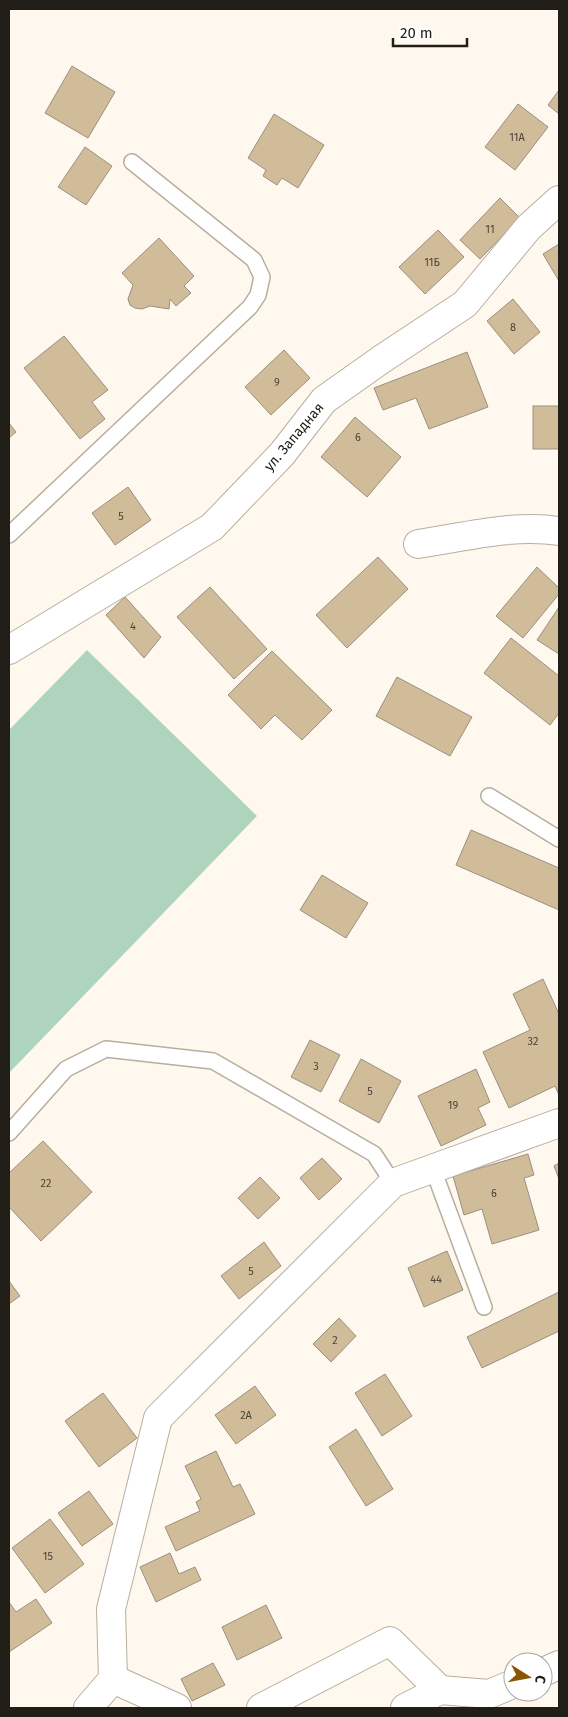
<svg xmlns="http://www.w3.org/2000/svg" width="568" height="1717" viewBox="0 0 568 1717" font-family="'Fira Sans',sans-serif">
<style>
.green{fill:#afd4bd}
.building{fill:#d1bc9a;stroke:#999081}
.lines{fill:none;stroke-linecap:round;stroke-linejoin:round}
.lane-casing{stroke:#b8ae9f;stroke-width:18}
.street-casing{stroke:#b8ae9f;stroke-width:30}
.lane{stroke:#fff;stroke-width:15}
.street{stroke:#fff;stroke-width:28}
.labels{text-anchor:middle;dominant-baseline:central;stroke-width:4;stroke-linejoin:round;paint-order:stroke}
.number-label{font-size:11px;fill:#4d4538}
.street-label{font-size:14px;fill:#211d17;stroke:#fff}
</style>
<rect width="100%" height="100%" fill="#fff8ef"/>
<path class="green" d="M87,650L257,816L9,1073V730Z"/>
<g class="building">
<path d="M72,66L115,92L88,138L45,113Z"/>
<path d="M559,90V114L548,105Z"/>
<path d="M518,104L548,127L515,170L485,147Z"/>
<path d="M274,114L324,145L298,188L282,178L277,185L263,176L266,170L248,158Z"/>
<path d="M85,147L112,166L86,205L58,187Z"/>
<path d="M500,198L520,218L480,259L460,240Z"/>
<path d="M438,230L464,257L425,294L399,267Z"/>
<path d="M159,238L194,276L184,286L191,293L176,306L170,299L169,309L150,306L142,309L135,308L130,305L128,299L133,285L122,273Z"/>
<path d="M559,244V281L543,254Z"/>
<path d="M513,299L540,332L514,354L487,321Z"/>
<path d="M64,336L108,390L92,402L105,419L80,439L24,368Z"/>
<path d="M284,350L310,378L271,415L245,387Z"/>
<path d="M467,352L488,407L429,429L416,398L383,410L374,388Z"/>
<rect x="533" y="406" width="26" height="43"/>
<path d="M355,417L401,457L367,497L321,457Z"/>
<path d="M9,423L16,432L9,438Z"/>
<path d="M128,487L151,520L115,545L92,513Z"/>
<path d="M378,557L408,589L347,648L316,615Z"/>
<path d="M537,567L559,588V594L523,638L496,616Z"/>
<path d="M210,587L267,649L234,679L177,617Z"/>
<path d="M125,597L161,637L144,658L106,615Z"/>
<path d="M559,607V654L537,640Z"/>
<path d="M511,638L559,676V713L550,725L484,673Z"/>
<path d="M272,651L332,710L302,740L275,715L261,729L228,695Z"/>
<path d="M397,677L472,717L450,756L376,716Z"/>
<path d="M471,830L559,868V910L456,865Z"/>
<path d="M322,875L368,903L346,938L300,910Z"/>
<path d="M543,979L559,1014V1095L555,1086L509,1108L483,1052L530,1030L513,994Z"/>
<path d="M310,1040L340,1055L321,1092L291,1077Z"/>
<path d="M361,1059L401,1081L379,1123L339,1101Z"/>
<path d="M476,1069L490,1102L478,1108L486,1125L441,1146L418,1096Z"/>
<path d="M43,1141L92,1192L41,1241L9,1207V1173Z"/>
<path d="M528,1154L534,1175L524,1178L539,1230L492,1244L482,1209L464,1215L453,1176Z"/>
<path d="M322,1158L342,1179L319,1200L300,1178Z"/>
<path d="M559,1163V1179L554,1166Z"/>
<path d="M260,1177L280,1198L258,1219L238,1198Z"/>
<path d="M264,1242L281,1266L239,1299L221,1276Z"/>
<path d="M447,1251L463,1290L424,1307L408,1268Z"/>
<path d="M9,1281L20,1296L9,1304Z"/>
<path d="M559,1292V1331L482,1368L467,1337Z"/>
<path d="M339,1318L356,1336L331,1362L313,1344Z"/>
<path d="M385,1374L412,1416L382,1436L355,1393Z"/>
<path d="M255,1386L276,1415L236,1444L215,1415Z"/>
<path d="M103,1393L137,1438L99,1467L65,1421Z"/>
<path d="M356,1429L393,1489L366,1506L329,1447Z"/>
<path d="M216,1451L233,1487L240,1484L255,1514L176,1551L165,1527L200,1511L196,1502L201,1499L185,1466Z"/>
<path d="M89,1491L113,1524L82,1546L58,1513Z"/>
<path d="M50,1519L84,1564L45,1593L12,1548Z"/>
<path d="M170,1553L179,1574L195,1567L201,1580L156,1602L140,1567Z"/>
<path d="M36,1599L52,1623L9,1652V1602L16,1612Z"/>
<path d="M266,1605L282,1638L237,1660L222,1627Z"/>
<path d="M213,1663L225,1685L192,1701L181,1679Z"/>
</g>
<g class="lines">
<g class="lane-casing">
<g id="lane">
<path d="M9,535L250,307L258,295L262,277L254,260L132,162"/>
<path d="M489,796L559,839"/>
<path d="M9,1133L66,1069L106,1049L213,1061L374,1154L393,1183"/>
<path d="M433,1169L484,1307"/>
</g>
</g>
<g class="street-casing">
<g id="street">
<path d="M418,544C465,537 512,524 559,531"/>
<path d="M9,650L212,527L282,454L324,400L382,359L465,304L529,227L559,200"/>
<path d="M543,1672L559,1665"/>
<path d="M113,1679L177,1708"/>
<path d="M88,1708L113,1679L111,1609L158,1418L393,1183L559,1123"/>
<path d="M261,1708L390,1641L440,1690"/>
<path d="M405,1708L440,1690L489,1694L513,1684"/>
</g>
</g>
<use href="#lane" class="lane"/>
<use href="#street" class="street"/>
</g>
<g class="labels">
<g class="number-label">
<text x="517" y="137">11А</text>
<text x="490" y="229">11</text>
<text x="432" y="262">11Б</text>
<text x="513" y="327">8</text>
<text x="277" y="382">9</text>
<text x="358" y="437">6</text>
<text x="121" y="516">5</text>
<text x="133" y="626">4</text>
<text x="533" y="1041">32</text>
<text x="316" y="1066">3</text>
<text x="370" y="1091">5</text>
<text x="453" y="1105">19</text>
<text x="46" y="1183">22</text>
<text x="494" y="1193">6</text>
<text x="251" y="1271">5</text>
<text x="436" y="1279">44</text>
<text x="335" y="1340">2</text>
<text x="246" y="1415">2А</text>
<text x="48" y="1556">15</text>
</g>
<g class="street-label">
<text transform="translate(294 437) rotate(-50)">ул. Западная</text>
</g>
</g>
<rect width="568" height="1717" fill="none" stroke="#211d17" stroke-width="20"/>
<g transform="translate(528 1677) rotate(101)"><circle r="24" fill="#ffffff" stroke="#a6a5a2"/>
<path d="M0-4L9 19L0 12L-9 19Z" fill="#8b5506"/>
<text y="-8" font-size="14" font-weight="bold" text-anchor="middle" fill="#211d17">С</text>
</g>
<path d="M393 38v8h74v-8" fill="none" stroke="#211d17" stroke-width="2.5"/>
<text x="400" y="38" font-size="15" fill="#211d17" stroke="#ffffff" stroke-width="4" paint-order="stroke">20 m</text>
</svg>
